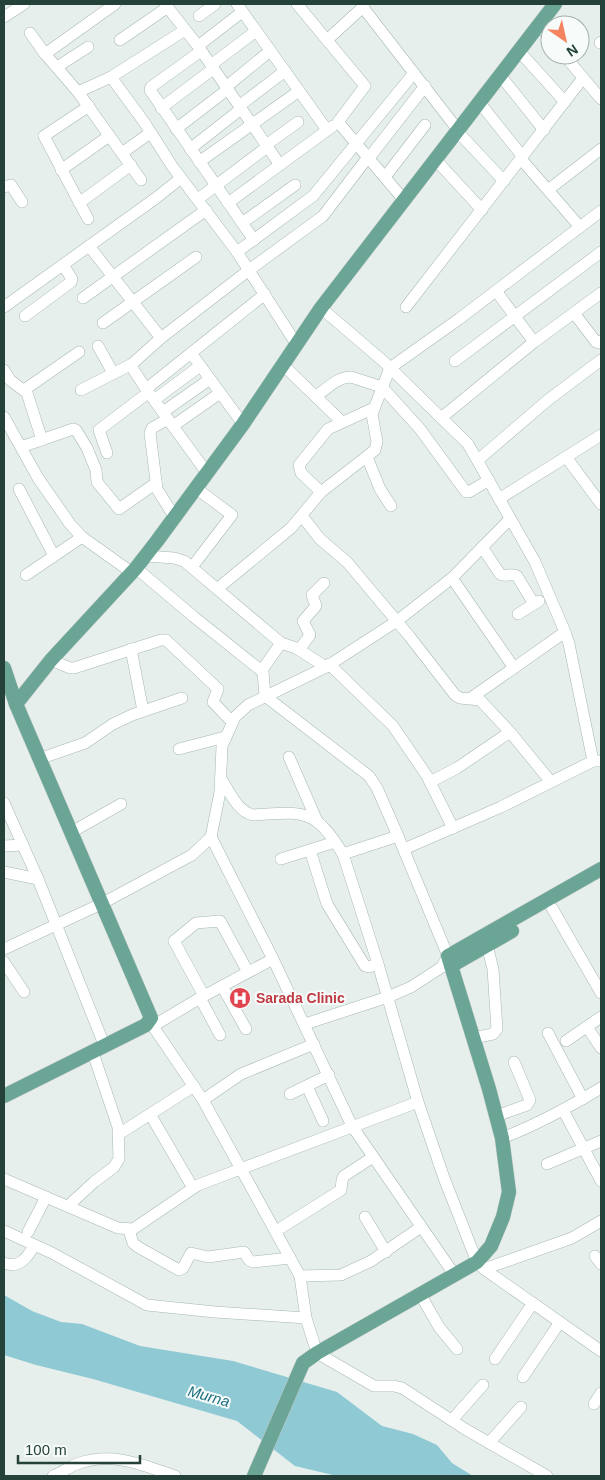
<svg xmlns="http://www.w3.org/2000/svg" width="605" height="1480" viewBox="0 0 605 1480" font-family="Helvetica,sans-serif">
<style>
.water{fill:#8ec9d4}
.lines{fill:none;stroke-linecap:round;stroke-linejoin:round}
.minor-casing{stroke:#a8b8b2;stroke-width:12}
.major-casing{stroke:#c2cac8;stroke-width:15}
.minor{stroke:#fff;stroke-width:11}
.major{stroke:#6aa596;stroke-width:14}
.labels{text-anchor:middle;dominant-baseline:central;stroke-width:4;stroke-linejoin:round;paint-order:stroke}
.health-label{font-size:14px;font-weight:bold;fill:#be3a42;stroke:#f7fbf9;text-anchor:start}
.water-label{font-size:15px;font-style:italic;fill:#1c6f80;stroke:#f7fbf9}
</style>
<rect width="100%" height="100%" fill="#e6efeb"/>
<path class="water" d="M4,1295L32,1311L61,1322L82,1324L140,1346L233,1361L337,1392L382,1426L413,1434L437,1445L452,1463L473,1476H337L295,1466L237,1421L93,1379L36,1365L4,1355Z"/>
<g class="lines">
<g class="minor-casing">
<g id="minor">
<path d="M165,4L198,46L280,165"/>
<path d="M237,4L327,130"/>
<path d="M297,4L365,86L338,122L404,200"/>
<path d="M362,4L365,10L458,130"/>
<path d="M199,16L215,4"/>
<path d="M4,17L24,4"/>
<path d="M539,25L550,38"/>
<path d="M30,33L45,54L78,92L111,77L144,122L172,166L237,252L297,345"/>
<path d="M120,40L168,7"/>
<path d="M327,40L363,7"/>
<path d="M600,43L601,42"/>
<path d="M198,46L242,12"/>
<path d="M201,51L151,87L150,90L254,240"/>
<path d="M519,51L565,102"/>
<path d="M45,54L115,4"/>
<path d="M564,55L601,99"/>
<path d="M211,65L256,31"/>
<path d="M57,67L88,47"/>
<path d="M500,75L544,130"/>
<path d="M111,77L185,30"/>
<path d="M226,87L270,51"/>
<path d="M78,92L141,180"/>
<path d="M479,102L523,157"/>
<path d="M239,106L285,71"/>
<path d="M161,108L213,69"/>
<path d="M176,129L228,89"/>
<path d="M457,131L504,181"/>
<path d="M266,145L298,122"/>
<path d="M190,149L241,109"/>
<path d="M122,153L150,133"/>
<path d="M369,158L425,86"/>
<path d="M435,159L482,210"/>
<path d="M521,159L580,227"/>
<path d="M199,162L299,91"/>
<path d="M61,170L109,136"/>
<path d="M385,177L425,125"/>
<path d="M4,187L11,185L22,202"/>
<path d="M548,190L601,149"/>
<path d="M198,199L267,147"/>
<path d="M79,203L131,165"/>
<path d="M228,203L333,126"/>
<path d="M88,219L44,136L89,106"/>
<path d="M242,223L295,185"/>
<path d="M89,246L161,338"/>
<path d="M237,252L313,196L414,73"/>
<path d="M496,291L534,342"/>
<path d="M83,298L206,210"/>
<path d="M4,307L156,198L181,178"/>
<path d="M406,307L583,78"/>
<path d="M321,308L383,361L468,444L535,562L565,632L569,644L593,761"/>
<path d="M574,313L596,342L599,343L601,341"/>
<path d="M25,316L71,282L72,279L63,265"/>
<path d="M103,323L196,257"/>
<path d="M98,346L113,373"/>
<path d="M191,353L243,424"/>
<path d="M455,361L601,252"/>
<path d="M283,365L342,422"/>
<path d="M4,370L10,380L27,393L42,440"/>
<path d="M146,389L265,294"/>
<path d="M24,390L79,352"/>
<path d="M81,390L132,364"/>
<path d="M316,396C327,389 337,377 351,377L382,387L420,429L466,492H469L489,480"/>
<path d="M154,400L200,366"/>
<path d="M163,412L210,379"/>
<path d="M4,417L38,478L70,524L82,537L131,572"/>
<path d="M441,418L534,342L601,293"/>
<path d="M168,419L152,428L150,433L157,489L175,518"/>
<path d="M173,426L220,393"/>
<path d="M601,435L566,457L601,504"/>
<path d="M21,447L73,429L76,430L87,448L96,470L97,482L119,509L156,483"/>
<path d="M107,453L99,430L149,392"/>
<path d="M367,457L380,489L391,506"/>
<path d="M478,460L548,400L601,360"/>
<path d="M207,473L146,389L133,369L132,364L161,338L249,270L323,216L368,157"/>
<path d="M19,489L54,556"/>
<path d="M321,492L301,473L299,465L328,429L374,408"/>
<path d="M499,499L566,457"/>
<path d="M302,516L320,539L347,562L410,637L455,695L460,698L480,700L510,732L551,782"/>
<path d="M482,547L500,574C505,578 511,572 517,576L534,604"/>
<path d="M146,556L174,558L184,561L281,643L296,648L326,667"/>
<path d="M192,567L232,515L197,489"/>
<path d="M136,568L194,617L263,672L265,696L369,776L377,788L398,836"/>
<path d="M26,575L82,537"/>
<path d="M452,578L514,668"/>
<path d="M217,589L291,528L321,492L375,450L377,442L372,414L390,368L459,319L601,211"/>
<path d="M518,614L539,601"/>
<path d="M131,649L143,711"/>
<path d="M299,650L310,635L303,621L316,606L312,595L324,583"/>
<path d="M51,660L70,668H74L161,640H166L217,688L218,689L213,702L232,722"/>
<path d="M329,664L393,726L427,776L453,828"/>
<path d="M262,670L281,643"/>
<path d="M471,698L565,632"/>
<path d="M179,749L225,737"/>
<path d="M289,757L317,821"/>
<path d="M39,759L85,743L113,724L132,715L182,698"/>
<path d="M221,779C230,792 237,811 253,815C303,812 314,807 343,854L378,964L418,1102L444,1178L477,1262L484,1269L601,1351"/>
<path d="M430,782L457,768L510,732"/>
<path d="M4,803L38,879L105,1047"/>
<path d="M70,833L121,804"/>
<path d="M4,846L23,845"/>
<path d="M404,849L501,807L593,761H601"/>
<path d="M310,850L327,904L365,966L369,967L378,964"/>
<path d="M281,859L335,842"/>
<path d="M4,872L38,879"/>
<path d="M552,908L601,993"/>
<path d="M4,949L101,904L192,855L211,837L220,792L222,746L235,717L248,705L326,667L397,621L452,578L510,519"/>
<path d="M273,959L352,1126L454,1274"/>
<path d="M4,962L24,992"/>
<path d="M222,986L246,1029"/>
<path d="M204,996L174,941L196,923L220,921L248,972"/>
<path d="M200,998L220,1035"/>
<path d="M150,1022L203,1100L300,1276L306,1318L317,1353L374,1386H394L402,1388L465,1429L547,1476"/>
<path d="M305,1024L388,997L411,987L442,967L448,956L398,836L343,854"/>
<path d="M153,1026L200,998L273,959L211,837"/>
<path d="M587,1027L601,1048"/>
<path d="M548,1033L583,1099"/>
<path d="M473,1038L493,1034L497,1029L493,969L487,945"/>
<path d="M566,1041L601,1017"/>
<path d="M307,1086L323,1121"/>
<path d="M290,1094L329,1075"/>
<path d="M203,1100L241,1074L314,1044"/>
<path d="M563,1110L601,1181"/>
<path d="M150,1114L193,1188"/>
<path d="M496,1116L527,1105L530,1100L514,1062"/>
<path d="M119,1134L194,1086"/>
<path d="M502,1138C537,1125 569,1107 601,1088"/>
<path d="M547,1164L601,1141"/>
<path d="M4,1179L118,1228L133,1229L198,1185L418,1102"/>
<path d="M68,1206L94,1182L114,1167L119,1159L118,1127L93,1053"/>
<path d="M365,1217L386,1252"/>
<path d="M129,1230L133,1243L138,1247L179,1270L183,1268L191,1253L208,1257L244,1252L249,1260L253,1262L290,1258"/>
<path d="M4,1231L52,1253L147,1305L215,1312L306,1318"/>
<path d="M276,1231L341,1190L342,1180L344,1176L373,1157"/>
<path d="M28,1232L46,1197"/>
<path d="M595,1256L601,1264"/>
<path d="M4,1263C19,1269 27,1258 34,1246"/>
<path d="M484,1269L572,1238L601,1221"/>
<path d="M300,1276L341,1275L371,1261L421,1227"/>
<path d="M420,1294L439,1327L457,1349"/>
<path d="M495,1359L533,1303"/>
<path d="M523,1377L560,1322"/>
<path d="M594,1404L601,1393"/>
<path d="M452,1420L483,1385"/>
<path d="M489,1443L521,1407"/>
<path d="M53,1476C61,1473 69,1467 77,1464C112,1451 143,1465 175,1476"/>
</g>
</g>
<g class="major-casing">
<g id="major">
<path d="M4,668L16,704"/>
<path d="M451,966L512,931"/>
<path d="M4,1096L146,1025L151,1018L16,704L51,660L136,568L157,541L243,424L321,308L555,4"/>
<path d="M254,1476L303,1363L317,1353L477,1262L491,1246L503,1217L509,1192L502,1138L489,1089L448,956L601,869"/>
</g>
</g>
<use href="#minor" class="minor"/>
<use href="#major" class="major"/>
</g>
<defs>
<g id="hospital-disc" transform="scale(1.125)"><circle r="9.5" fill="#e0444e" stroke="#f7fbf9"/><path d="M-5-5h3v3.5h4V-5h3V5h-3V1.5h-4V5h-3Z" fill="#fff"/></g>
</defs>
<g fill-rule="evenodd">
<use href="#hospital-disc" x="240" y="998"/>
</g>
<g class="labels">
<g class="health-label">
<text x="256" y="998">Sarada Clinic</text>
</g>
<g class="water-label">
<text transform="translate(209 1396) rotate(16)">Murna</text>
</g>
</g>
<rect width="605" height="1480" fill="none" stroke="#24423a" stroke-width="10"/>
<g transform="translate(565 40) rotate(146)"><circle r="24" fill="#f7fbf9" stroke="#a3b1ad"/>
<path d="M0-4L9 19L0 12L-9 19Z" fill="#f4845f"/>
<text y="-8" font-size="14" font-weight="bold" text-anchor="middle" fill="#24423a">N</text>
</g>
<path d="M18 1455v8h122v-8" fill="none" stroke="#24423a" stroke-width="2.5"/>
<text x="25" y="1455" font-size="15" fill="#24423a" stroke="#f7fbf9" stroke-width="4" paint-order="stroke">100 m</text>
</svg>
